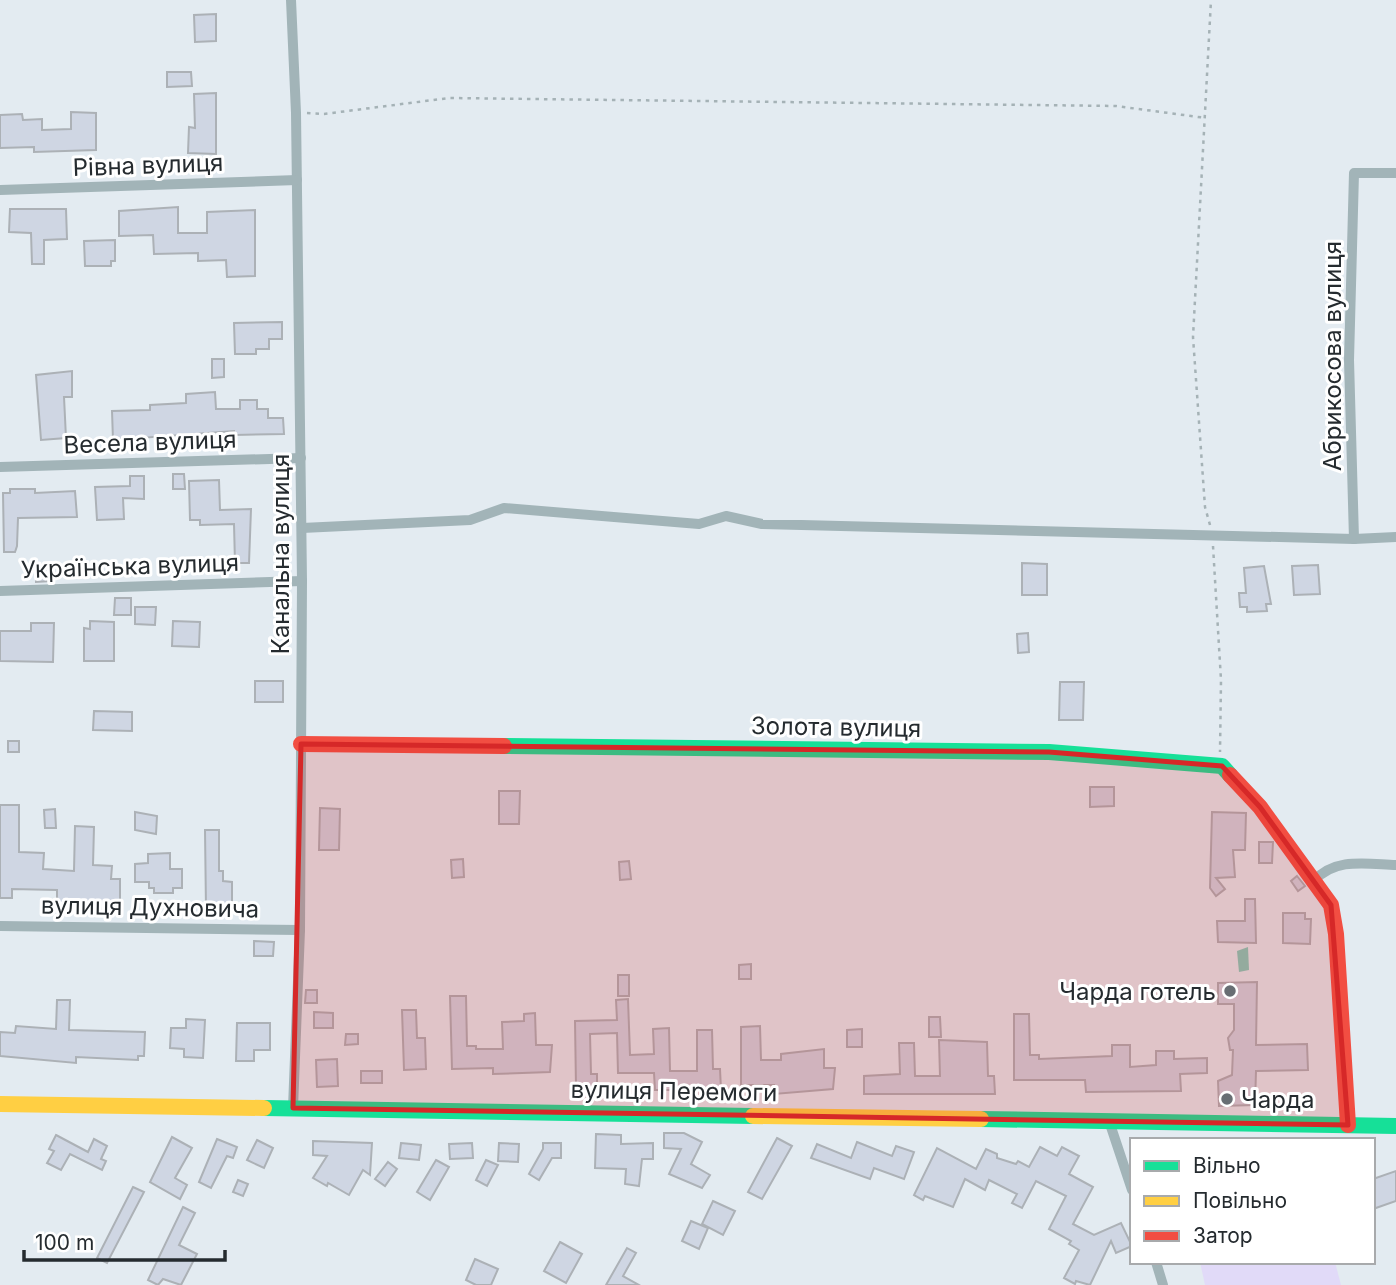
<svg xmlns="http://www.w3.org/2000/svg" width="1396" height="1285" viewBox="0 0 1396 1285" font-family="Inter,sans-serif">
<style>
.green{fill:#e1daf8}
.water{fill:#84ccbc}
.building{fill:#cfd6e3;stroke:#acb1b6;stroke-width:2}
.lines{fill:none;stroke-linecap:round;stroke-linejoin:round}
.path{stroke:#a5b2b6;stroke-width:2.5;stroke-dasharray:3.5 5;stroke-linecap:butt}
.street{stroke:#a2b4b8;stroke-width:10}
.fast{stroke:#16e098;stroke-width:16}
.slow{stroke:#ffcf43;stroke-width:16}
.jam{stroke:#f24e42;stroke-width:16}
.marked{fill:#d62828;fill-opacity:0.2;stroke:#d62828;stroke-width:5;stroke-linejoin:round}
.poi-dot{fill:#686e73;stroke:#fff;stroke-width:2.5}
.labels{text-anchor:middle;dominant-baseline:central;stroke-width:6;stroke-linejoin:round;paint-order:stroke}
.street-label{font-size:24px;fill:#252b2f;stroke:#fff}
.poi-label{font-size:24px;fill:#252b2f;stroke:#fff;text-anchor:end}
</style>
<rect width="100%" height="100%" fill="#e3ebf1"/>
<path class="green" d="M1200,1262H1335L1341,1285H1205Z"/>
<path class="water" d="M1248,947L1249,970L1239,972L1237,951Z"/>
<g class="building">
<path d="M216,14V41L195,42L194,15Z"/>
<path d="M167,72H191L192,86L167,87Z"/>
<path d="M216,93V154L188,153L189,127L195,128L194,94Z"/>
<path d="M71,112L96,113V150L34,152V147L0,148V115L22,114L23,120L42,119V130L71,129Z"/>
<path d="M178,207V233H207V212L255,210V276L227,277L226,260L198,261V253L154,254L153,235L119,236V211Z"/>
<path d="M10,209H66L67,239L44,240V264H32L31,233L9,232Z"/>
<path d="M115,240V261H111V266H85L84,241Z"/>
<path d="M282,322V339H269V349H256V354H235L234,323Z"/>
<path d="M212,359H224V377L212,378Z"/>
<path d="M72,371V397H64L66,438L41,440L36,375Z"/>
<path d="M215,392L216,409H240V400H257V409H268V418H283L284,434L234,435V431L113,440L112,411L150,410V405L186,403V394Z"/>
<path d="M173,474H184L185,489H173Z"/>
<path d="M130,476H144V499L123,498L124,519L97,520L95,487L130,486Z"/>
<path d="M219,480L220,510L251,509L249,563H235L234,524L200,525V520H190L189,481Z"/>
<path d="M10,489H35V493L75,491L77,517L18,518L17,546L15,552H4L3,493H10Z"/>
<path d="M1022,563L1047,564V595H1022Z"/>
<path d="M36,564H51V581L36,582Z"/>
<path d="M1318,565L1320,594L1294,595L1292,566Z"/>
<path d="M1264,566L1271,604H1266L1267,611L1247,612V607H1240L1239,593H1246L1244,568Z"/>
<path d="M115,598H131V615H114Z"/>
<path d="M135,607H156L155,625L135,624Z"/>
<path d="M90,621L114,622V661H84V628L90,629Z"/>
<path d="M173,621L200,622L199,647L172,646Z"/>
<path d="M31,623H54L53,662L0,661V631H31Z"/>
<path d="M1028,633L1029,652L1018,653L1017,634Z"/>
<rect x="255" y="681" width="28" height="21"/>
<path d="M1060,682H1084L1083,720H1059Z"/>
<path d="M94,711L132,712V731L93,730Z"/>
<rect x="8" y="741" width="11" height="11"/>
<path d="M1090,787H1114V806L1090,807Z"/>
<path d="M499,791H520L519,824H499Z"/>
<path d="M0,805H19V852L44,853L43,869L74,871L75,826L94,827L93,865L112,866L111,879H120V910L57,909V890L12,889V898H0Z"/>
<path d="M320,808L340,809L339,850H319Z"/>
<path d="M55,809L56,828H45L44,810Z"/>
<path d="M135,812L157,816L156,834L135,830Z"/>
<path d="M1212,812L1246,813L1245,850H1233L1235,877L1216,878L1225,889L1216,896L1210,888Z"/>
<path d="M205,830H219V871H223V881L232,882V910L206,909Z"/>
<path d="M1259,842H1273L1272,863H1259Z"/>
<path d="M170,853V869H182V888H173V893H154V888H149V882H135V864L148,863V854Z"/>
<path d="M463,859L464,877L452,878L451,860Z"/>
<path d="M629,861L631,879L620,880L619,862Z"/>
<path d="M1297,876L1305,886L1298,891L1291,881Z"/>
<path d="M1245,899H1255L1256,943L1218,942L1217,921H1245Z"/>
<path d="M1283,913H1305V919H1311L1310,944L1283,943Z"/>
<path d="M254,941L274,942L273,956H254Z"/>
<path d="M751,964V979H739V965Z"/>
<rect x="618" y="975" width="11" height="21"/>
<path d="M1257,982L1256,1045L1307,1044L1308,1070L1256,1071L1255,1105L1219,1106L1218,1081L1232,1075L1233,1050H1230L1228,1038L1234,1030V1004H1218V983Z"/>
<path d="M306,990H317V1003H305Z"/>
<path d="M450,996H466L467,1046H476V1049H503L502,1022L524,1021V1014L535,1013L536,1045H552L550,1072L493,1074V1068L452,1069Z"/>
<path d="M628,999L630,1055L654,1054L653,1029L669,1028L670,1071H697V1030H712L713,1069H720L721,1090H655L654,1073H618L617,1033L590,1034L591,1074H597V1087H576L575,1021L617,1020L616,1000Z"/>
<path d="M57,1000H70L69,1030L145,1032L144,1056H138V1060L76,1057V1063L0,1056V1032L15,1033L16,1026L56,1029Z"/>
<path d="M402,1010H416L417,1038H425L426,1069L404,1070Z"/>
<path d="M314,1012L333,1013V1028H314Z"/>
<path d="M1014,1014H1029L1030,1055H1039V1059L1112,1056V1045H1130V1067L1156,1065V1051H1174V1059L1207,1058V1073L1180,1074L1181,1091L1086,1092L1085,1080H1014Z"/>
<path d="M929,1017H940L941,1037H929Z"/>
<path d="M186,1019L205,1020L203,1058L184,1057V1049L170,1048L171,1028H186Z"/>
<path d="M237,1023H270V1050H254V1061H236Z"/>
<path d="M760,1026L761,1060H781V1054L824,1049V1068H835L833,1089L774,1094V1085H741V1027Z"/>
<path d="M862,1029V1047H847V1030Z"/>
<path d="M346,1034H358V1044L345,1045Z"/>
<path d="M939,1040L987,1042L988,1076H994L995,1094H864V1076L900,1074L899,1043H914L915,1076H940Z"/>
<path d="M337,1059L338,1086L317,1087L316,1060Z"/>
<rect x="361" y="1071" width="21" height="12"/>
<path d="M664,1133H684L702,1142L691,1164L710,1175L702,1188L669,1174L681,1149L664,1148Z"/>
<path d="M596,1134L621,1135V1144L653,1143V1159H642L639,1186L625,1184L626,1169L595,1168Z"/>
<path d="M56,1135L88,1152L94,1139L107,1146L101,1159L106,1161L102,1170L70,1154L61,1170L47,1163L54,1151L49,1149Z"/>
<path d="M172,1137L192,1148L175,1178L187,1185L180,1199L150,1182Z"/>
<path d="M777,1138L792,1146L762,1199L748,1192Z"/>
<path d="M217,1139L237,1147L233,1158L227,1156L211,1188L199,1182Z"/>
<path d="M257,1140L273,1148L264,1168L247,1160Z"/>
<path d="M313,1141L372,1143L370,1175L363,1170L349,1195L328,1183L327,1186L313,1178L327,1156L313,1155Z"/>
<path d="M857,1142L892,1156L896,1146L914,1152L904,1179L874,1168L870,1179L811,1158L817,1144L851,1158Z"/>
<path d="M401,1143L421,1145L419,1160L399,1158Z"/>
<path d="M472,1143L473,1158L450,1159L449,1144Z"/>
<path d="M499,1143L519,1144L518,1162L498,1161Z"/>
<path d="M543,1143H561V1158H552L539,1180L529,1174L543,1149Z"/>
<path d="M1040,1147L1057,1156L1062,1147L1079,1156L1069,1174L1093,1187L1073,1224L1094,1235L1121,1223L1132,1246L1116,1253L1111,1241L1090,1285L1076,1281L1075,1284L1064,1278L1079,1250L1069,1244L1071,1241L1049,1229L1066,1196L1036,1181L1022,1208L1012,1203L1017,1194L989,1180L985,1190L965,1179L953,1207L925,1196L923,1200L914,1195L937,1148L976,1169L986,1149L997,1154V1158L1016,1164L1018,1161L1029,1167Z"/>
<path d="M436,1160L449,1167L430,1200L417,1192Z"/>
<path d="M486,1160L498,1165L487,1186L476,1180Z"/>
<path d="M388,1162L397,1169L385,1186L375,1179Z"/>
<path d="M1396,1171V1201L1373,1209V1179Z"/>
<path d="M238,1180L248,1184L243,1196L233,1192Z"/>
<path d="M133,1187L144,1192L107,1263L97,1258Z"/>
<path d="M713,1201L735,1211L723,1235L702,1224Z"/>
<path d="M183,1207L195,1213L179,1245L197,1254L181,1285L163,1279L158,1285L148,1280Z"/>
<path d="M691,1221L708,1228L699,1249L682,1241Z"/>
<path d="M560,1242L582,1254L566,1283L544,1271Z"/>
<path d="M627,1248L636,1253L623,1276L639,1285H606Z"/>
<path d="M475,1259L498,1269L491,1285H476L466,1280Z"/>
</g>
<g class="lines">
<g class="path">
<path d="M307,113L324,114L449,98L1116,106L1206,118"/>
<path d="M1210,525L1205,507L1193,337L1211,0"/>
<path d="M1213,546L1221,680L1220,752"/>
</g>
<g class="street">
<path d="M291,0L296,113L302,581L300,930L293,1108"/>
<path d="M0,190L297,180"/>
<path d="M0,467L301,458"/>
<path d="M302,528L470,520L504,508L699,524L726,516L762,524L1354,539L1396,537"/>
<path d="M1354,539L1349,360L1354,173H1396"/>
<path d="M0,591L302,581"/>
<path d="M1314,881C1335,857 1367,864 1396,865"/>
<path d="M0,926L300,930"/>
<path d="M1109,1121L1132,1190"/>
<path d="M1156,1262L1163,1285"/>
</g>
<g class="fast">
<path d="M504,746L1049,752L1222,766L1230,775"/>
<path d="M264,1108L753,1116"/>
<path d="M981,1119L1396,1126"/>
</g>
<g class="slow">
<path d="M0,1104L264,1108"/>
<path d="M753,1116L981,1119"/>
</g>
<g class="jam">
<path d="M301,744L504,746"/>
<path d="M1230,775L1260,807L1331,905L1336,934L1348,1125"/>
</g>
</g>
<path class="marked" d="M301,744L1049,752L1222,766L1260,807L1331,905L1348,1125L293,1108Z"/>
<g class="poi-dot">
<circle cx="1230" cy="991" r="7"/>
<circle cx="1227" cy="1099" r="7"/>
</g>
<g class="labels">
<g class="street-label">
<text transform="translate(148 165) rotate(-2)">Рівна вулиця</text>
<text transform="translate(1332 356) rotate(-90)">Абрикосова вулиця</text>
<text transform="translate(150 442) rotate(-2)">Весела вулиця</text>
<text transform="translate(280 554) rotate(-90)">Канальна вулиця</text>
<text transform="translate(130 566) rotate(-2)">Українська вулиця</text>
<text transform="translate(836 727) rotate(1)">Золота вулиця</text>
<text transform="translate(150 907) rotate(1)">вулиця Духновича</text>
<text transform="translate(674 1091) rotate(1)">вулиця Перемоги</text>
</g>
<g class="poi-label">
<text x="1216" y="991">Чарда готель</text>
<text x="1241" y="1099" text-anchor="start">Чарда</text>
</g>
</g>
<rect x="1130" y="1138" width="245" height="126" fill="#ffffff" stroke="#a8aaac" stroke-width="2"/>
<rect x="1144" y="1161" width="35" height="10" fill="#16e098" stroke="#a8aaac" stroke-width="2"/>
<text x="1193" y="1173" font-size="21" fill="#252b2f">Вільно</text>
<rect x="1144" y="1196" width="35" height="10" fill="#ffcf43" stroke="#a8aaac" stroke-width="2"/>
<text x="1193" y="1208" font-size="21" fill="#252b2f">Повільно</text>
<rect x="1144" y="1231" width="35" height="10" fill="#f24e42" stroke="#a8aaac" stroke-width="2"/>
<text x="1193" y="1243" font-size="21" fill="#252b2f">Затор</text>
<path d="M24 1250v10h201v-10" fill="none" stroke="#252b2f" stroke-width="3.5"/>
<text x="35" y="1250" font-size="21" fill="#252b2f" stroke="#ffffff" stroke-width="5" paint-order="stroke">100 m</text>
</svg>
